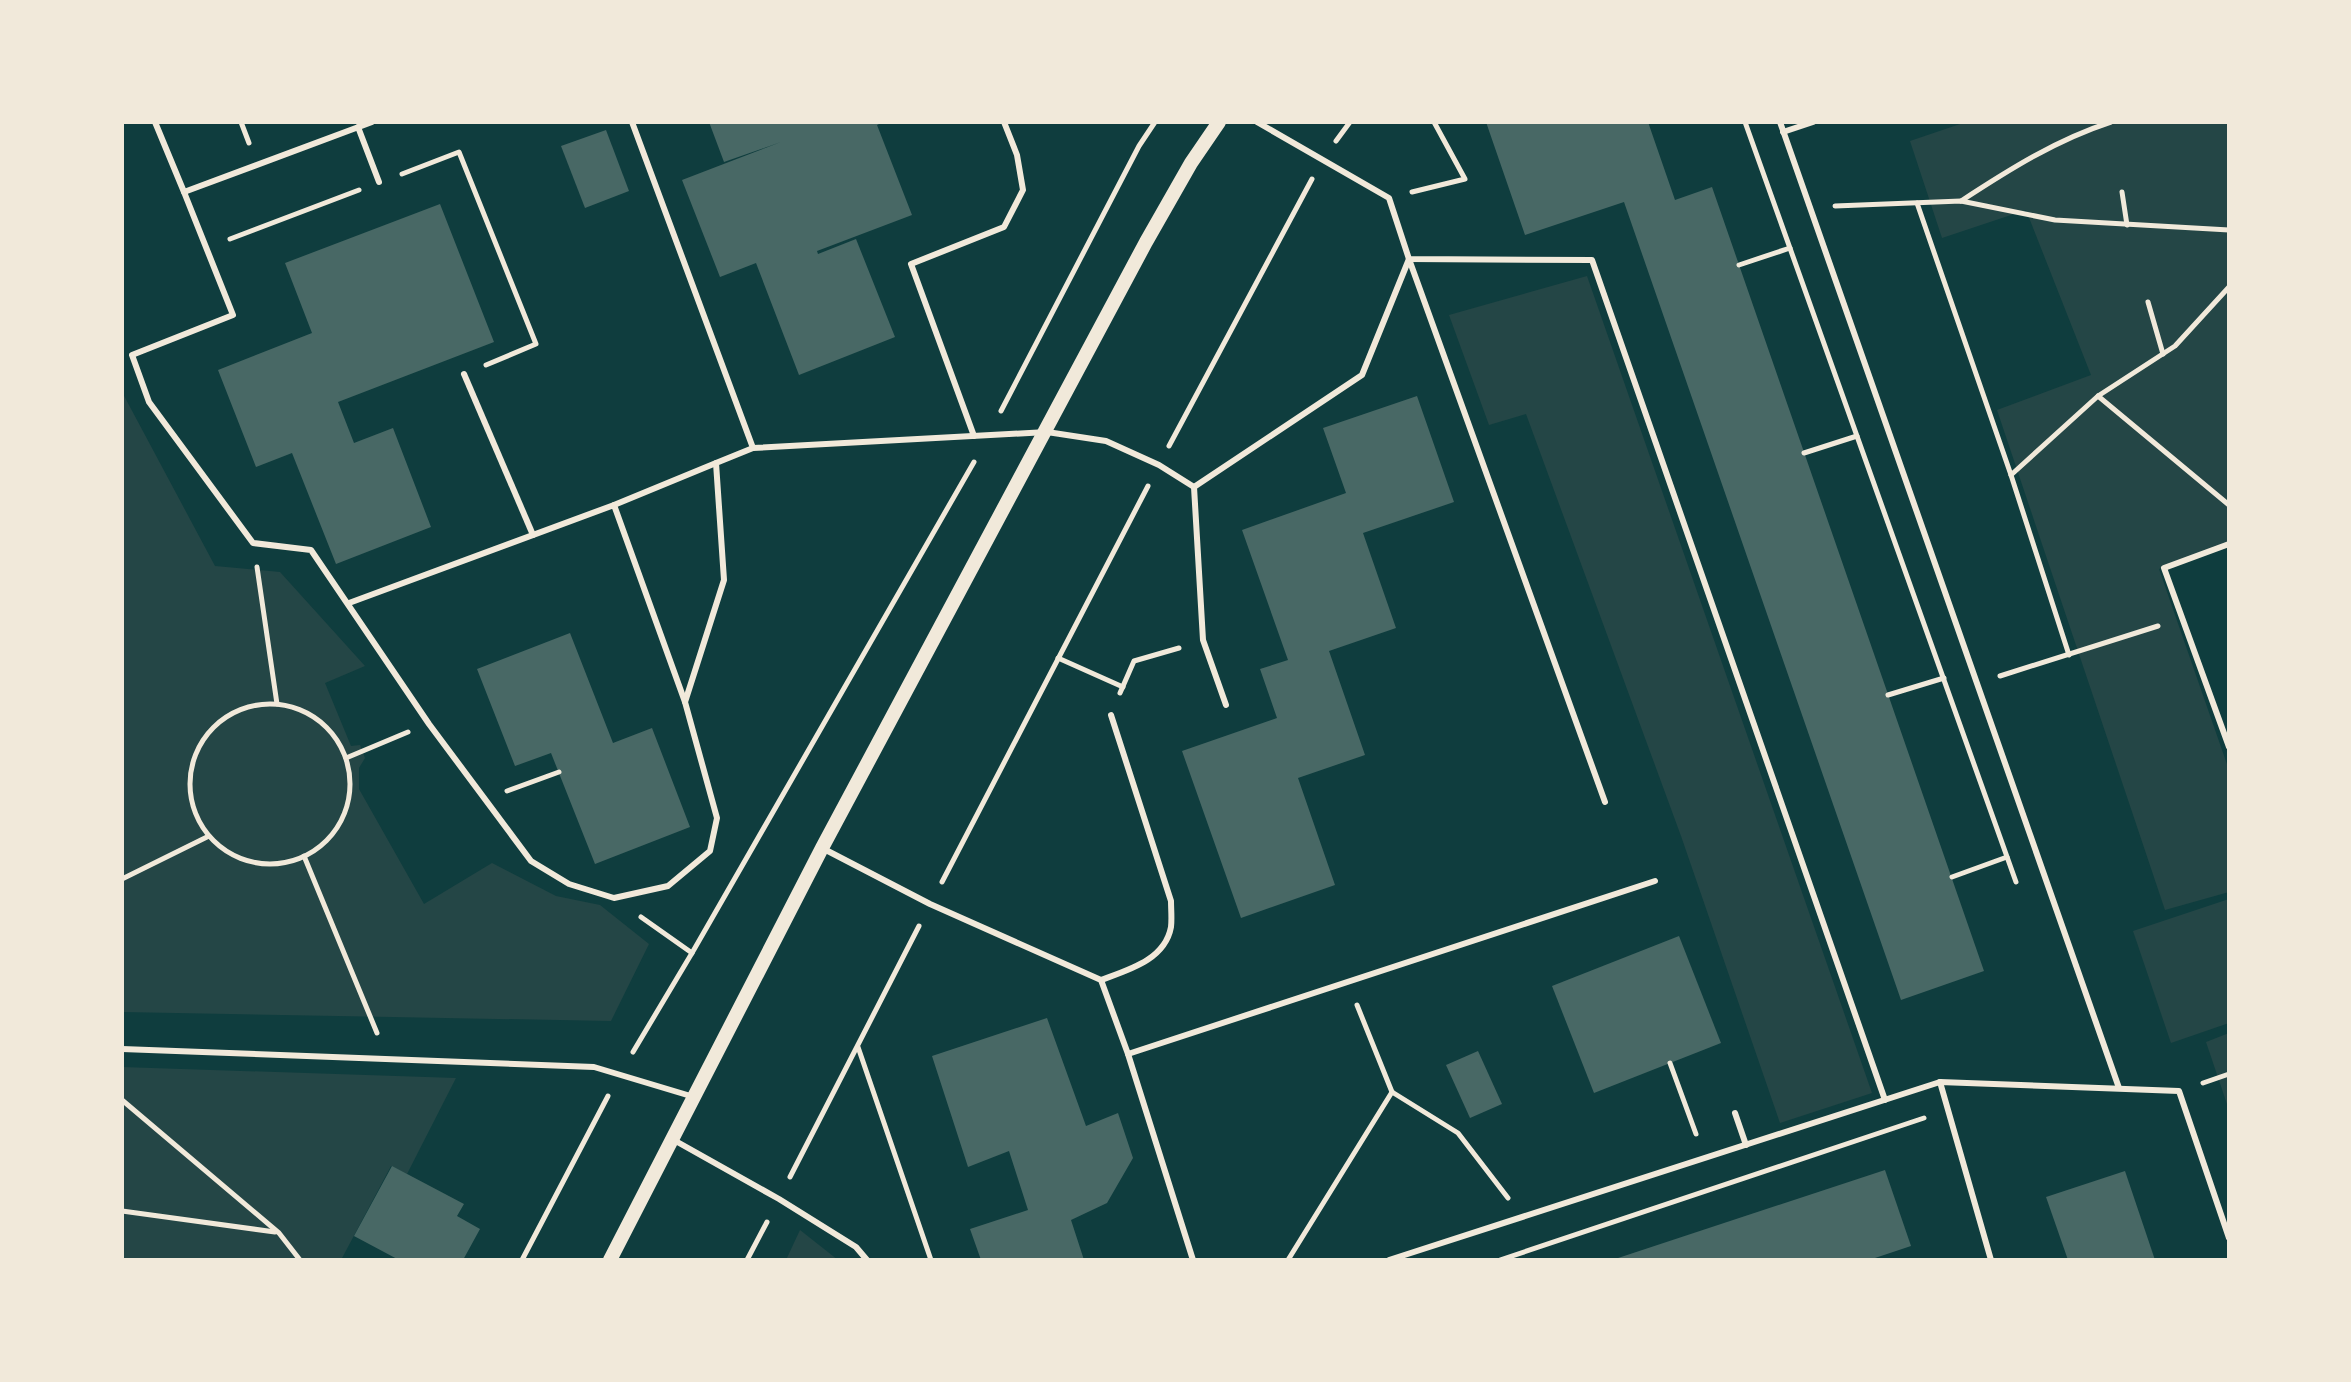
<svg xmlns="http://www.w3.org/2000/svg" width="2351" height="1382" viewBox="0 0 2351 1382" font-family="Barlow,sans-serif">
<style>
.green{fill:#244646}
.building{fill:#486865}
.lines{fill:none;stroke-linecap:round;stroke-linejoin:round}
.path{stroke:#f1e9da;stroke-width:5}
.service{stroke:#f1e9da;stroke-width:6}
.tertiary{stroke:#f1e9da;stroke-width:14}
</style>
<rect width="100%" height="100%" fill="#0f3d3e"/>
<g class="green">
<path d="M1966,122H2229V543L2159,569L2229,770V892L2165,910L1997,410L2091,375L2026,210L1942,238L1910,141Z"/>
<path d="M1587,276L1872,1093L1780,1123L1681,836L1526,414L1489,425L1449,315Z"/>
<path d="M122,392L215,566L280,572L365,666L325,683L351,746L360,745L365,758L359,768V789L424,904L492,863L556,896L600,905L649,944L611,1021L122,1012Z"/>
<path d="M2229,899V1023L2171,1043L2133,931Z"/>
<path d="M2229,1033V1110L2206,1042Z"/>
<path d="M122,1067L456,1078L407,1174L391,1166L341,1260H122Z"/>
<path d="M800,1230L838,1260H786Z"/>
</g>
<g class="building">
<path d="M709,122H883L877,125L912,215L817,251L818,254L856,239L895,337L799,375L756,263L720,277L682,180L781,142L724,162Z"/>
<path d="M1486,122H1648L1675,200L1712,187L1984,971L1901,1000L1624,202L1525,235Z"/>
<path d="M606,130L629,191L585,208L561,146Z"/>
<path d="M440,204L494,342L338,402L354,443L393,428L431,527L336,564L292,453L256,467L218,370L312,333L285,263Z"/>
<path d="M1417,396L1454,502L1363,533L1396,628L1329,651L1365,755L1298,778L1335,885L1241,918L1182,751L1277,718L1260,669L1288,660L1242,530L1346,493L1323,428Z"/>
<path d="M570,633L613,743L652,728L690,827L595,864L551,753L515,766L477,669Z"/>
<path d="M1679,936L1721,1043L1594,1093L1552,986Z"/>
<path d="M1047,1018L1086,1126L1118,1113L1133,1158L1107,1203L1071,1220L1084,1260H981L970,1229L1028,1210L1009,1151L968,1167L932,1056Z"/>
<path d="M1478,1051L1502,1104L1470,1118L1446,1065Z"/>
<path d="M392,1166L464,1204L457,1216L480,1229L463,1260H399L354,1236Z"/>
<path d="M1885,1170L1911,1246L1869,1260H1612Z"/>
<path d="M2125,1171L2155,1260H2068L2046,1197Z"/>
</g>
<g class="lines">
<g class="path">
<path d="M241,122L249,143"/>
<path d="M1745,122L2016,882"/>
<path d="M1336,141L1350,122"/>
<path d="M402,174L459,152L536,344L486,365"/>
<path d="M1412,192L1465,179L1434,122"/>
<path d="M2122,192L2127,225"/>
<path d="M1961,201C2010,169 2056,140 2111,122"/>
<path d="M1917,203L2011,475L2069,655"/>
<path d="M1835,206L1961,201L2055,220L2229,230"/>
<path d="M230,239L359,190"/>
<path d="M1739,265L1790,248"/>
<path d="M2148,302L2163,354"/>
<path d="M2098,396L2229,505"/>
<path d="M1001,411L1139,146L1155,122"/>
<path d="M1169,446L1312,179"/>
<path d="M1804,453L1857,436"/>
<path d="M2011,475L2098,396L2175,346L2229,287"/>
<path d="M257,567L277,704"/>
<path d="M1058,658L1123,687"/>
<path d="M2000,676L2158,626"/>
<path d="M1120,693L1134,661L1179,648"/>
<path d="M1888,695L1944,678"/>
<circle cx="270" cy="784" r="80"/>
<path d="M346,758L408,732"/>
<path d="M507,791L559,772"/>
<path d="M304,856L377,1033"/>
<path d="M1952,877L2007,857"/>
<path d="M122,879L209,836"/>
<path d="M942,882L1148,486"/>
<path d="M641,917L692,953"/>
<path d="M1357,1005L1392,1092L1458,1133L1508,1198"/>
<path d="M858,1047L931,1260"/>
<path d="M633,1052L692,953L974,462"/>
<path d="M1670,1063L1696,1134"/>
<path d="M2203,1083L2229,1074"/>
<path d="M122,1100L279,1233L300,1260"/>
<path d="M790,1177L919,926"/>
<path d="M122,1211L275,1232"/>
<path d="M522,1260L608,1096"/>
<path d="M747,1260L767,1222"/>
<path d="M1288,1260L1392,1092"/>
<path d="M1500,1260L1924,1118"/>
</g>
<g class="service">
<path d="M155,122L184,192"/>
<path d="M372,122L184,192L233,315L132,355L149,402L253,543L311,550L429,724L531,861L569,884L614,898L668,886L710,851L717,818L685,702L724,580L716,463L753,448L1047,432L1106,441L1159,465L1194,487L1203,640L1226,705"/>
<path d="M632,122L753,448"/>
<path d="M1257,122L1389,198L1409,259L1592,260L1885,1100"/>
<path d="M1780,122L2119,1088"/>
<path d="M358,127L379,182"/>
<path d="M1783,132L1813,122"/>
<path d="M1409,259L1605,802"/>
<path d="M464,374L533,535"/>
<path d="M974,436L911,264L1004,227L1023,190L1017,155L1004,122"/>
<path d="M1194,487L1362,375L1409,259"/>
<path d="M614,505L716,463"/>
<path d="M2229,544L2164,568L2229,747"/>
<path d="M349,603L614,505L685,702"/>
<path d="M822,848L930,904L1101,980L1128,1054L1193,1260"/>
<path d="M1101,980C1128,970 1165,960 1171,927C1172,919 1171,909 1171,901L1111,715"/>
<path d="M122,1049L594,1067L694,1097"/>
<path d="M1128,1054L1655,881"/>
<path d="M1940,1082L1991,1260"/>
<path d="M1735,1113L1746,1145"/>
<path d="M672,1139L779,1199L856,1247L867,1260"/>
<path d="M1389,1260L1940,1082L2179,1091L2229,1238"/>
</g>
<path class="tertiary" d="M610,1260L822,848L1146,242L1191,163L1219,122"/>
</g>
<rect width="2351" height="1382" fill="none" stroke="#f1e9da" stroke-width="248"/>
</svg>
